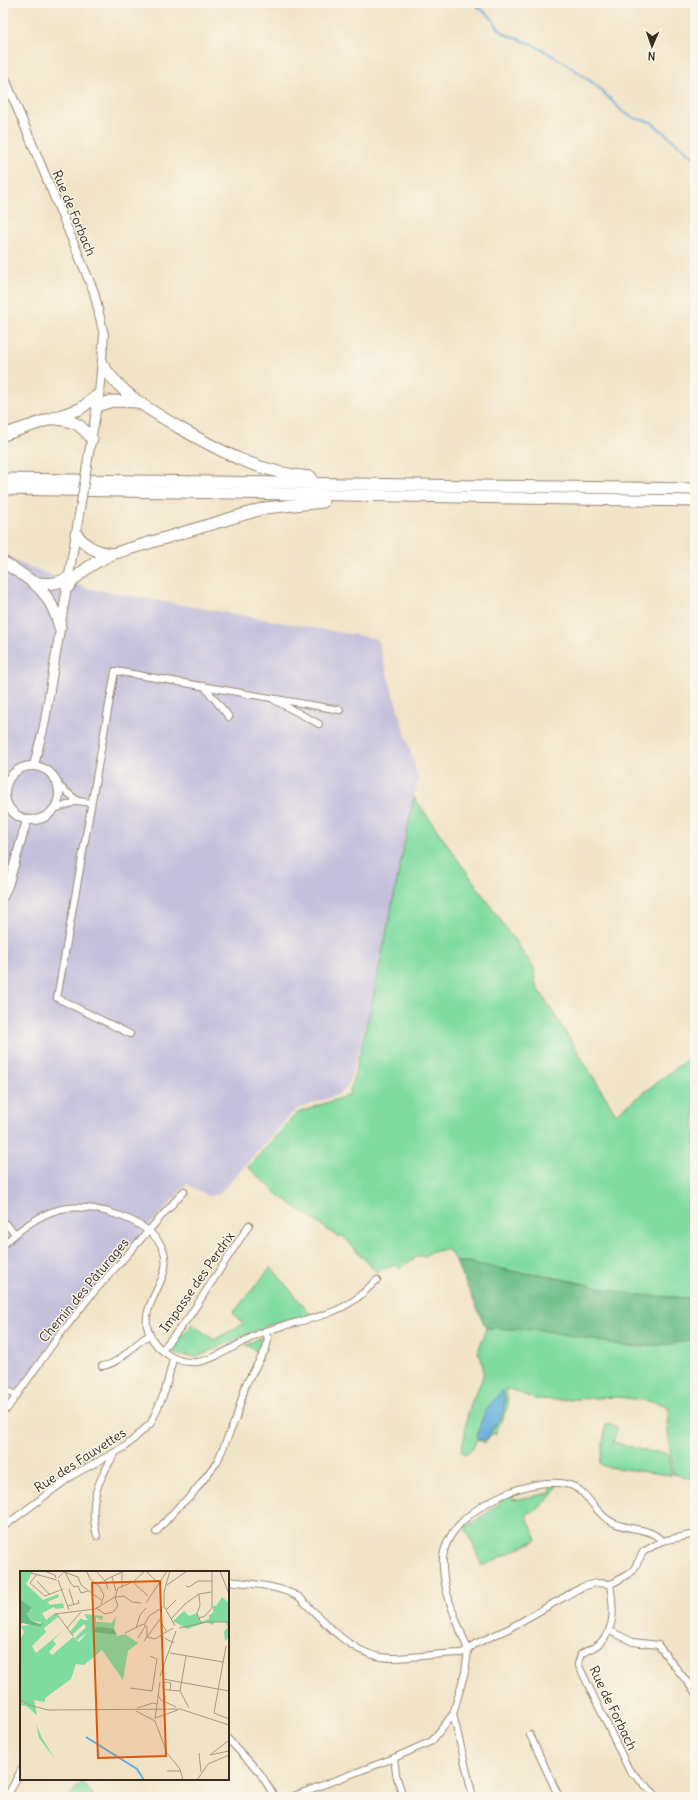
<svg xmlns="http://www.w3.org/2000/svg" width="698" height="1800" viewBox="0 0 698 1800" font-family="Delius,sans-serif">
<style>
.industrial{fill:#c4c0db}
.green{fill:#80dba1;stroke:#5e8260}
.forest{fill:#68bb87;stroke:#527252}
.water{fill:#65addc;stroke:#506c7d}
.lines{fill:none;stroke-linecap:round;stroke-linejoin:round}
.stream{stroke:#65addc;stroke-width:2}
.street-casing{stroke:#968672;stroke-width:8}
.secondary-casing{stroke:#968672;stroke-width:10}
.highway-casing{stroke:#968672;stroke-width:13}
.street{stroke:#fff;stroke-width:6}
.secondary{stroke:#fff;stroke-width:8}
.highway{stroke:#fff;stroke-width:11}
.secondary-bridge-casing{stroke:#968672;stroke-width:10;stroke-linecap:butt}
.secondary-bridge{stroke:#fff;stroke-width:8}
.labels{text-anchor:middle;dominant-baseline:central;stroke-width:3;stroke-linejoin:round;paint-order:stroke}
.street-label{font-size:13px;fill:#3b2a1e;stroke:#fbf7ec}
.inset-river{fill:none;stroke:#65addc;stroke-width:2}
.inset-road{fill:none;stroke:#a89983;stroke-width:1}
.view{fill:#df570d;fill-opacity:0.15;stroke:#df570d;stroke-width:2}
.inset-edge{fill:none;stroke:#3b2a1e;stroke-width:2}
</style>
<rect width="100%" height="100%" fill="#fbf7ec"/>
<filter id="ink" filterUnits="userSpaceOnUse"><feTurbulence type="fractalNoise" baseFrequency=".025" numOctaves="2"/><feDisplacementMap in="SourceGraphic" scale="8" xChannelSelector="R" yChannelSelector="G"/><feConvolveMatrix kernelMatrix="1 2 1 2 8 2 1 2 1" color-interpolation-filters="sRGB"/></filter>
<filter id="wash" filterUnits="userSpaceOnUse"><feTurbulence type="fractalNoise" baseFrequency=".012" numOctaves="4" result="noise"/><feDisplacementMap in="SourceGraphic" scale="16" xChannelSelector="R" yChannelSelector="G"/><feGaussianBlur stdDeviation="0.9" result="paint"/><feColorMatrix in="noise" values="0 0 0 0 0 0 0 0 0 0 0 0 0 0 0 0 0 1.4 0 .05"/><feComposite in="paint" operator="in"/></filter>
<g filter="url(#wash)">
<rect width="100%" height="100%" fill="#f1e3c6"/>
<path class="industrial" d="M3,557L86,588L377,639L419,780L414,797L372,1004L348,1086L339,1094L295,1110L219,1194L209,1196L187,1184L149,1226L139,1234L3,1407Z"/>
<g class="green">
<path d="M414,797L534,968L535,983L616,1114L695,1053V1309L690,1298L635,1295L538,1274L521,1273L468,1262H456L449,1250L431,1251L426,1256H418L400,1268L395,1265L376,1272L342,1235L339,1238L279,1195L248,1167L297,1113L349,1095L372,1004Z"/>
<path d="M271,1267L311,1315L273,1323L197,1357L178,1355L170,1351L169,1346L180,1334L183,1336L192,1324L214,1340L243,1324L233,1313Z"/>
<path d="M486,1328L541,1330L641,1347L695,1339V1479L673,1474L667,1423L669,1407L656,1402L618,1397L556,1400L535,1399L506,1388L508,1406L495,1435L493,1433L485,1443L477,1439L472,1450L464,1454L461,1450C466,1436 465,1421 470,1407C477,1385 491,1376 478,1352Z"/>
<path d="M262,1337L265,1342L261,1354L246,1345Z"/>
<path d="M606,1424L618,1427L613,1442L642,1450L669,1454L671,1475L607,1467L600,1464Z"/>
<path d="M550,1483H557C555,1499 539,1508 526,1515L537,1540L482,1566L464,1524L465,1523L468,1526L499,1504L497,1500L512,1493L513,1500L551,1493Z"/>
<path d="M82,1782L95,1797H68Z"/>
</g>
<path class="forest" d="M456,1262H468L521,1273L538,1274L635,1295L690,1298L695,1309V1339L671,1344L631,1347L541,1330L486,1328Z"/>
<path class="water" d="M503,1390C509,1419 496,1417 488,1439L483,1440L477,1438C479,1419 489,1404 503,1390Z"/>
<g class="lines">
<path class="stream" d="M472,3L490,16L499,29L505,34L534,45L565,63L596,85L623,112L634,118L651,122L695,158"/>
</g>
</g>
<g filter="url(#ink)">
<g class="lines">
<g class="street-casing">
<g id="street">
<path d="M204,686L229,717"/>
<path d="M274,700L319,724"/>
<path d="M59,786L78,801L91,803"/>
<path d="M3,788H5"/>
<path d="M52,810L78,801"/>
<path d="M130,1034L57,998L115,671L340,710"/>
<path d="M3,1222L15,1233"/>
<path d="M3,1245C20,1229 43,1211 67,1208C96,1204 150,1220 163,1249C176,1279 135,1305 150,1335C158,1352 178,1364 197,1362C217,1360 245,1338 266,1331C295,1321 332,1318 357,1298C364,1293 370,1286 377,1280"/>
<path d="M162,1350L189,1317L249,1225"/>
<path d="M102,1366C121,1364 133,1343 150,1335"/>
<path d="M3,1388L16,1395"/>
<path d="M7,1409L58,1337L92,1294L184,1191"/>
<path d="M3,1527L73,1475L125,1447L151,1423L165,1391L173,1359"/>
<path d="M156,1532L180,1505L191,1496L217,1462L236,1418L246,1384L266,1349L268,1338L265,1331"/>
<path d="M97,1536C88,1502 97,1481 116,1452"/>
<path d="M228,1581C252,1584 277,1585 299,1597C325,1622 353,1659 394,1658C416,1658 438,1653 461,1653L468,1650"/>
<path d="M610,1584C613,1604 617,1628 600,1643C595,1648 587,1650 581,1654L578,1664L629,1770L658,1797"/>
<path d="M610,1631L633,1642L658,1645L695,1692"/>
<path d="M468,1650C457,1621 441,1589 443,1558C446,1512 530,1473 570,1485C588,1491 594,1512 610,1521C628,1532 647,1525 662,1541"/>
<path d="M453,1714L473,1797"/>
<path d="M530,1735L559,1797"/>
<path d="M228,1739L260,1773L275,1797"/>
<path d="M394,1758L396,1774L403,1797"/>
<path d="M7,1797L21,1770"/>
<path d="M291,1797L394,1758L432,1741L453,1714L465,1672L468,1650L475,1644L508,1629L582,1587L596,1583L610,1584L615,1582L633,1571L643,1552L662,1541L695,1534"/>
</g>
</g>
<g class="secondary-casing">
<g id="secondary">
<path d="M3,74L94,292L104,335L99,394L88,459"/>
<path d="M34,765L44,726L79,515"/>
<circle cx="32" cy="793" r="27"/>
<path d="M3,897L8,886L27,820"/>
</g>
</g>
<g class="highway-casing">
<g id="highway">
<path d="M103,366C125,397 147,408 178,427C222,452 259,473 311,477"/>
<path d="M97,406L112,401L137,402"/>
<path d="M56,419C75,421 80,424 92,439"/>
<path d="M3,435L80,409L99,394"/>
<path d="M3,479L695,489"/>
<path d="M3,489L695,501"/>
<path d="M76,534C88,548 94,551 112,554L265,508L323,502"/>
<path d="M3,562C34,582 49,589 60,627"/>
<path d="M33,582C47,585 56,584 68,578"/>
<path d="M67,588C81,570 92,564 112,554"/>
</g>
</g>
<use href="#street" class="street"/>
<use href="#secondary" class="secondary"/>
<use href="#highway" class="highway"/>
<g class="secondary-bridge-casing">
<path id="secondary-bridge" d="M79,515L88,459"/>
</g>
<use href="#secondary-bridge" class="secondary-bridge"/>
</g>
</g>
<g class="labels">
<g class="street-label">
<text transform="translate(74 213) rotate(67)">Rue de Forbach</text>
<text transform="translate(197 1282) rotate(-55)">Impasse des Perdrix</text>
<text transform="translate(84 1290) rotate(-50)">Chemin des Pâturages</text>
<text transform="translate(80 1460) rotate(-33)">Rue des Fauvettes</text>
<text transform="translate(613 1708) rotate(64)">Rue de Forbach</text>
</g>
</g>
<g transform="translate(20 1571)">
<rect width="209" height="209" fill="#f1e3c6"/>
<path d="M0,0H13L6,13L23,29L38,23L39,26L27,31L30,34L43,32L44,37L36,38L34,36L22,42L26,49L35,42L38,46L24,57L26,61L12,75L16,82L46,57L33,69L36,73L29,81L32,84L53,66L59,71L68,61L57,69L55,67L66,56L64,53L52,64L50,61L61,47L63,49H68L64,43L83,45L82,49L76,46V51H81L92,52L96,45L94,58H73L98,65L105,63L118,72L108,80L103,109L82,79L64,94L56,93L51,108L25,127V131L14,129L17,144L6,135L0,134V69L4,61L1,55L11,54L18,55V57L23,52L10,49L7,41L12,38L0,28ZM202,26L209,32V67L205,70L204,61L208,56L205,51H195L192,54L187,51L167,58L153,50L164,40L169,45L177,42L180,51L189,48V44L193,42V35H196ZM16,153L22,167L35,188L19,167Z" fill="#80dba1"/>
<path d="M0,28L12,37L7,42L10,49L20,53L24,51L20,56L2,52L0,54ZM80,56L94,58L97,64L74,61L72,57Z" fill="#68bb87"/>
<path class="inset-river" d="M66,166L117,198L124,209"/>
<path class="inset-road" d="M24,0L35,4L36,7M126,0L135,9M150,0L144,21V35L155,55M200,0L209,23M45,1L50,11L54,16L58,15L61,22L68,20M67,1L70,8L79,15L84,24L81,33M77,1L85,10M11,2L37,9M16,4L10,12L25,25L43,18M92,6L96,20M38,7L44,1L58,6L61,14L81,29M38,9L49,39M17,10L30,24M113,11L128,25M147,14L167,0M102,15V1M166,15L169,16L178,10H192M49,18L54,34M88,18L85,9L102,1M179,23L191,21M95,26L98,17L113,11L125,0M126,32L147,0M48,35L59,32L58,29M76,37L85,43L93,41L98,35L95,26M146,39L156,29M36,42L53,65M35,43L75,38L95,26L104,25L112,31L121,32M179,47L185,45L192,37V0M151,48L165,33L179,23L180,35L177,42L181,52M140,49L146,60M124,54L129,45L143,36M47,57L61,41M116,57L120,44L126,37M159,57L187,51H209M105,62L123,53L127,56V66M140,65L154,72M127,66L135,68L153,57M118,67L126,54M124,70L140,48M206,75L194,142L209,148M150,82L203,91M140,105L156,60M143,108L209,120M110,117L132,120L137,88L130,85M150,119L151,112L144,111L143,118L148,119L160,120M160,120L166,85M160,120L169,137M138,124L141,129L156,136M0,128L9,134L28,139L160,138L209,154M117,137L133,132L137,133M116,140L135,150M135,147L158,139M135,148L140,111M135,150L147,182L160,198L163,209M179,182L181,201M190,184L209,169M190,184L209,180M147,200H161M177,209L188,193L209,184"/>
<path class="view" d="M140,10L146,185L78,187L72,12Z"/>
<rect width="209" height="209" class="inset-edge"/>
</g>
<rect width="698" height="1800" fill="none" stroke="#fbf7ec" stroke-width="16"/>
<g transform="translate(652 46) rotate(182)" stroke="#fbf7ec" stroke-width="3" paint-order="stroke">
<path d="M0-3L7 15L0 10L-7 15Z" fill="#3b2a1e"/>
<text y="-6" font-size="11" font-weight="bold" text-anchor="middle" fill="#3b2a1e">N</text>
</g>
</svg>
